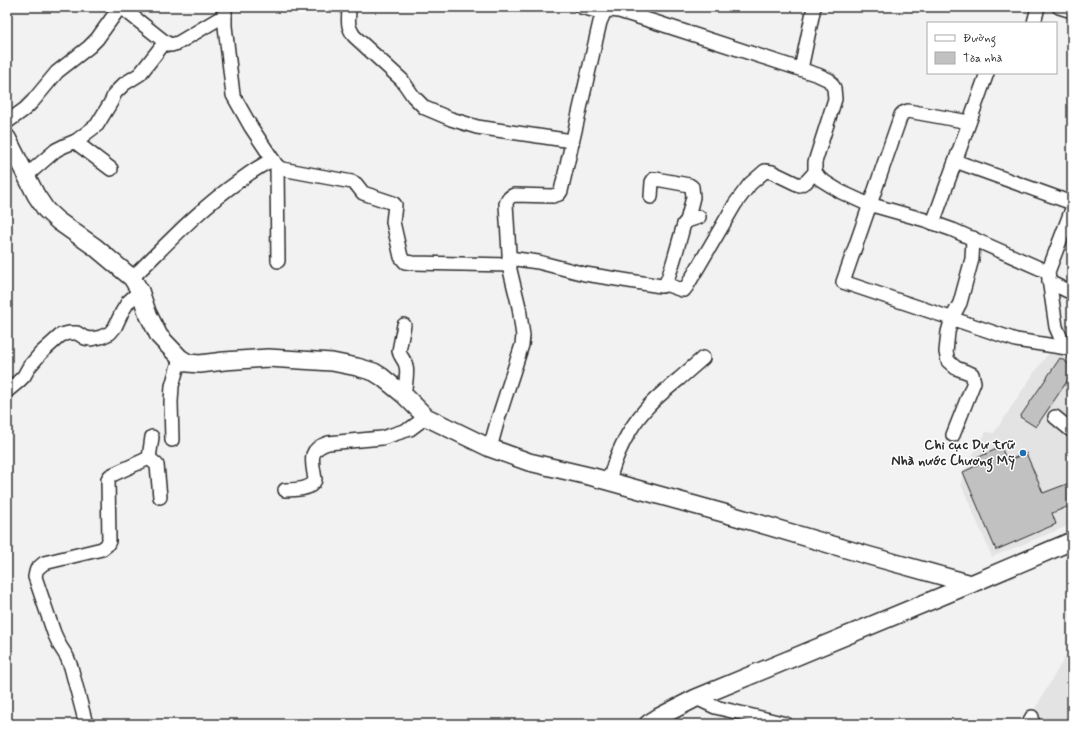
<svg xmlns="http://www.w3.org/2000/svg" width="1079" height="731" viewBox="0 0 1079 731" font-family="Mynerve,sans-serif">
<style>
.built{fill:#e3e3e3}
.building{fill:#c1c1c1;stroke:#2b2b2b}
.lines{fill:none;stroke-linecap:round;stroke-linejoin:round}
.minor-casing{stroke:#2b2b2b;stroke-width:16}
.major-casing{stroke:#2b2b2b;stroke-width:20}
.minor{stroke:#fff;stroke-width:13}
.major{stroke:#fff;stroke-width:17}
.poi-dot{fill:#1f6fb2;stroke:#fff;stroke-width:1.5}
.labels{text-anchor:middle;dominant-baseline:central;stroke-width:3;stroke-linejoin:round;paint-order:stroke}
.poi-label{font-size:14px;font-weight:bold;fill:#2b2b2b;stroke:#fff;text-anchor:end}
</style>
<rect width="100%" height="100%" fill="#f2f2f2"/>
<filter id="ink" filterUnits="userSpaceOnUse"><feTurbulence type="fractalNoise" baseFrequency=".025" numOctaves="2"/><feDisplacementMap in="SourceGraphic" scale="8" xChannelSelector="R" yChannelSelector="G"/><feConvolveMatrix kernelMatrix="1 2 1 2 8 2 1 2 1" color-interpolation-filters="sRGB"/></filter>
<g filter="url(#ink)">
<g class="built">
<path d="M1048,354L1060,355L1072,361V505L1064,508L1070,525L992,557L961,484L963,472L986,432L994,433L1034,373Z"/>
<path d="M1072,645V724H1026Z"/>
</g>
<g class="building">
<path d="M1060,358L1072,366V374L1036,427L1020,417Z"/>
<path d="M1001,447L1007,461L1026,453L1043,493L1072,482V505L1052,513L1056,524L996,550L963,472L980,464L977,458Z"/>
</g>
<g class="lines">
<g class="minor-casing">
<g id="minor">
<path d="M121,7L165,42L171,45L178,43L225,15"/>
<path d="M349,7C349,21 346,24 354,36L402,80L413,96L425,108L451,119L477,127L572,141"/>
<path d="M581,7L604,13L605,7"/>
<path d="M1059,7L1072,11"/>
<path d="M1034,23L1038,7"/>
<path d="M801,69L814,7"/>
<path d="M7,122L25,109L33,101L57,72L89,47L97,39L120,7"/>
<path d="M969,122L908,111L903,113L901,115L843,282L1016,340L1067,348"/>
<path d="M273,160L277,166L282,169L352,182L356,184L363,193L393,203L395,205L393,222L401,257L405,262L413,263L510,265"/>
<path d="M955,161L1072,203"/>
<path d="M277,166L278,261"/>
<path d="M111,169L78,144L76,141L97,125L111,102L115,93L124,84L140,74L165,42"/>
<path d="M26,176L56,150L64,146L76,141"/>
<path d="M651,197L652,182L654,179H656L689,185L692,187L693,197L687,221"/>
<path d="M933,223L987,73"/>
<path d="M509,258L538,262L585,274L661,286C662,286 663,286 664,285C669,281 681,234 684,224L687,221L699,217"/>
<path d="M132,278C167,244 199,209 239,181C250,173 260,165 273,160L251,127L233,95L225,26V7"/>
<path d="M1049,282L1072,293"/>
<path d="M665,284L682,290H684L687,286L735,204L750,184L765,171L772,172L799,185L806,182L815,172"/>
<path d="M404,325L399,351C400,357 405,360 406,366C408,372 405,388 404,395"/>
<path d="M1071,351L1062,341L1056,327L1048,272L1072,209"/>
<path d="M7,391L19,381L24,376L29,367L41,353L61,335L69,333H77L85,338L91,339L101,337L110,333L115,327L122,312L128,302L140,291"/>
<path d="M1055,417L1072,431"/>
<path d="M953,435L974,382L972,374L956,368L948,361L946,352L948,332L952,318L960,303L972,259L973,238"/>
<path d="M172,440L171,402L172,386L180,358"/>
<path d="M490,448L498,419L522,345L523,336L519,307L510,270L509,253L506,204C507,199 509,197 514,195L553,196L559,194L561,191L600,22L604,13L608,10H611L619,11L658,23L818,75L829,80L834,88L835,99L815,162V172L820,179L841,192L865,203L925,220L953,230L1048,272"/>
<path d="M149,458L157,465L160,497"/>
<path d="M609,482C614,458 628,429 645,410C655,398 667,389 679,379C687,372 695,365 703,358"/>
<path d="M285,490C294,490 311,490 315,480C313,462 306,450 328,443L382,438L410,429L426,417"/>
<path d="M696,698L715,707L786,724"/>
<path d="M86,724L71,667L67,657L60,646L54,633L35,577L36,572L37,569L44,563L102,549L107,545L109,541L108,479L110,476L114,474L149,458L152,437"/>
<path d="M1028,724L1032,717"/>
</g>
</g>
<g class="major-casing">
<g id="major">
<path d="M7,138L36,195L46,210L58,221L95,247L132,278L140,291L147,312L159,336L180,358L188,363L200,364L224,361L268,358L332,362L357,367L374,372L382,377L404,395L426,417L490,448L529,462L593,477L727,514L870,556L971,584L1072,541"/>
<path d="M648,724L659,717L696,698L971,584"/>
</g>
</g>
<use href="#minor" class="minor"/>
<use href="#major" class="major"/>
</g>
</g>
<circle class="poi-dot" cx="1023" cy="453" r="4"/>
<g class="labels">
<g class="poi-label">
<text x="1015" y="445">Chi cục Dự trữ<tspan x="1015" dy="16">Nhà nước Chương Mỹ</tspan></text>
</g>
</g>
<rect width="1079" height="731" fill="none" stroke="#fff" stroke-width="24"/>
<rect x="12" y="12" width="1055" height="707" fill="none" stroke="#2b2b2b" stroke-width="1.5" filter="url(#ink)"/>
<rect x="927" y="22" width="130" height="52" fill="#ffffff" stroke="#aaaaaa"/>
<rect x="935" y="35" width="20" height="6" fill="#ffffff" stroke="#aaaaaa"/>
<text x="963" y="42" font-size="12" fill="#2b2b2b">Đường</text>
<rect x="935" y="52" width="20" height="12" fill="#c1c1c1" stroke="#aaaaaa"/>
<text x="963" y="62" font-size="12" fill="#2b2b2b">Tòa nhà</text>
</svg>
